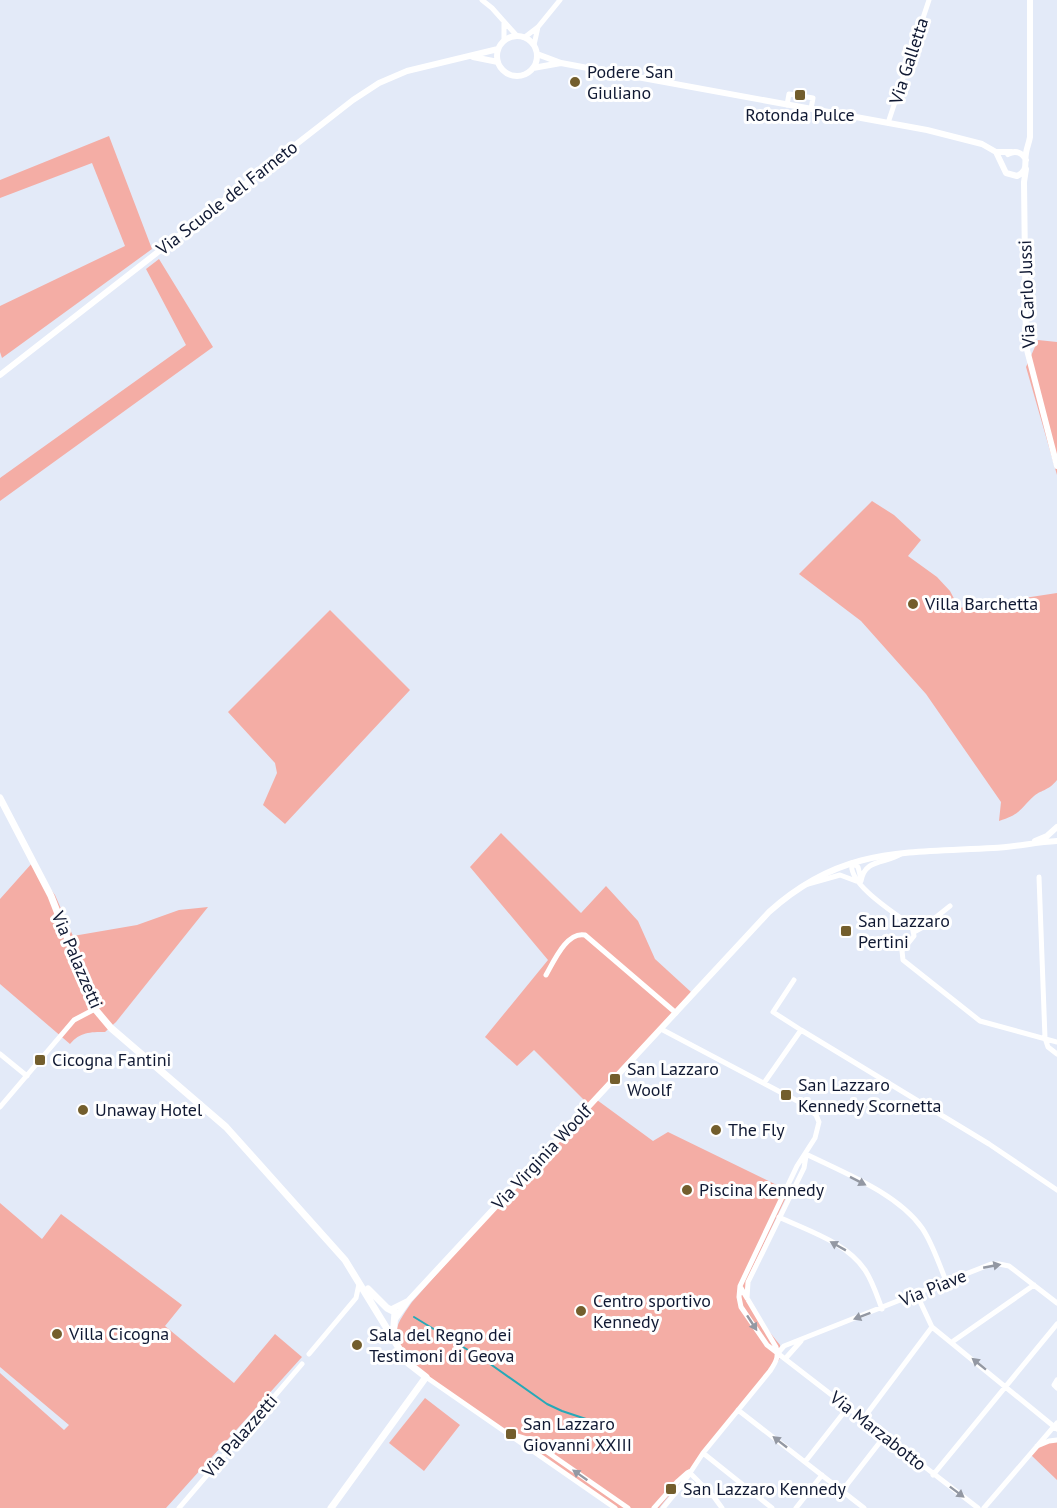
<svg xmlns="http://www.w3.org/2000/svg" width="1057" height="1508" viewBox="0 0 1057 1508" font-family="'PT Sans',sans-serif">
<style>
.green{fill:#f4ada5}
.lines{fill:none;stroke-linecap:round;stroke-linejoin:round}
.stream{stroke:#26a9b8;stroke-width:2}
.minor{stroke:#fff;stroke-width:5}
.tertiary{stroke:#fff;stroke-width:6}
.secondary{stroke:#fff;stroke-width:7}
.oneway{fill:#9398a3}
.poi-dot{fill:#735e2d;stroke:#fff;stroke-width:2}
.labels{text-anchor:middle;stroke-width:6;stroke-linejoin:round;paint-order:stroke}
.street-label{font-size:18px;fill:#101933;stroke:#fff}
.poi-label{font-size:18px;fill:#101933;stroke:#fff;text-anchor:start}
</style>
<rect width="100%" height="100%" fill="#e3eaf8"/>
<path class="green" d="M109,136l43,113 -150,109 -2,-6v-46l125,-60 -33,-83 -92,35v-18z
M159,259l54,88 -213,154v-23l186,-133 -40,-76z
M1038,340l19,2v133l-31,-108z
M872,501l22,14 27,25 -13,16 29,21 13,14 9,17 98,-15v187c-9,11 -14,9 -23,16 -15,14 -13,18 -35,25l2,-19 -75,-108 -65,-73 -62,-47z
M330,610l80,80 -125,134 -22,-19 14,-32 -2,-10 -47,-51z
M501,833l80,80 25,-27 32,35 17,38 36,33 -4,11 -90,97 56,41 15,-9 121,59 -38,80 -6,18 14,30 21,26 1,8 -2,7 -120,148h-41l-211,-145c-12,-35 -17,-29 5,-61l176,-198 -54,-54 -17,16 -32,-29 63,-77 -78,-93z
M33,862l15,24 7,9 18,41 64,-11 42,-15 29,-3 -92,115 -11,10c-15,0 -25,0 -35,12l-70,-60v-85z
M0,1203l42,36 19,-25 121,91 -17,21 69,57 41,-49 27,23 -136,151h-166v-135l64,57 5,-5 -69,-58z
M425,1398l35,27 -36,46 -35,-28z
M1057,1441v39l-26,-25 14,-13z"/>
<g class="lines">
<path class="stream" d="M414,1317l72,44 61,43 15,7 42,14"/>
<path class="minor" d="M482,0l10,8 25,28
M525,37l13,-10 22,-27
M504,40v-17
M534,45l4,-18
M787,105l2,-11 24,4 -2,11
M888,123l41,-123
M852,863c-5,21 44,51 60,63l2,10 -12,15 1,9 77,61 77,21
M852,863l6,4 3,12
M1039,877l6,161 3,9 9,7
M861,881c4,-23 25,-17 40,-27
M808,884l32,-9 16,6
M914,932l11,-6 25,-20
M546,975c8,-14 21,-44 39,-40l91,78
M794,980l-21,32 28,18
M661,1029l142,75 13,11 3,7 -4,16 -18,28 -57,120 -1,11 2,10 26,38 211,163
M0,1054l27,22
M764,1083l37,-53 188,114 68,46
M0,1107l74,-87 21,-11
M806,1154c38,19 91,39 116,74 11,16 17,37 25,55
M779,1217c29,14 67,25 86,53 8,12 12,26 17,39
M917,1295l15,32 125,102
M747,1298l1,-16 56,-114 2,-12
M952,1342l82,-57
M778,1353l6,-7 207,-82h8l10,2 48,37
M309,1354l47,-56 3,-14
M785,1359l16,-18
M426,1377c63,44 126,87 189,131
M1057,1380l-3,5 3,3
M738,1410l126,98
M863,1419l69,-92
M514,1435l16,5 98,68
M1037,1446l12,-5 8,-1
M703,1453l69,55
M805,1462l40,-51
M689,1472l25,25 8,11
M933,1475l124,-151
M842,1491l38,-49
M179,1508l123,-144
M654,1508l24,-27 9,-8
M663,1508l19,-23 21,-32 67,-82c6,-9 9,-14 6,-24l-35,-59
M796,1508l26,-33
M984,1508l73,-85"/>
<path class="tertiary" d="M497 56a20 20 0 1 1 40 0a20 20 0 1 1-40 0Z
M537,54l24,9 16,3 350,64 55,14 14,8h15
M473,57l25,5
M533,68l28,-5
M996,152l10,21 11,3c12,-6 7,-12 9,-23 1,-6 3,-10 4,-16v-137
M1008,154c7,-4 14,-2 18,6
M1026,169l-2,13 2,164 31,120
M0,375l353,-275 26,-17 28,-12 91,-22
M1035,841l12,-5 10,-9
M392,1309l16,-8
M396,1318l12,-17 361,-389c72,-65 134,-59 224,-64 22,-1 43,-6 64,-7"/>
<path class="secondary" d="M0,798l51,98 44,113 16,19 115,99 119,133 63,103 18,14 -95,131
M368,1289l19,19 8,4 -2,26"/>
</g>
<defs><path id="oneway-solid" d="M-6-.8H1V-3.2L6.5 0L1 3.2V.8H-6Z" transform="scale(1.5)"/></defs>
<g class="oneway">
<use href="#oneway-solid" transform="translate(858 1181) rotate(27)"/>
<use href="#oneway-solid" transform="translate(838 1246) rotate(-151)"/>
<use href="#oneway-solid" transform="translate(992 1266) rotate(-11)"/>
<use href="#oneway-solid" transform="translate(862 1316) rotate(159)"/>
<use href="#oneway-solid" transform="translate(752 1323) rotate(57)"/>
<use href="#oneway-solid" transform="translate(979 1364) rotate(-141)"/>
<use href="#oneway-solid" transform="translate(780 1442) rotate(-142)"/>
<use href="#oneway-solid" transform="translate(580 1475) rotate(-145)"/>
<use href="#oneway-solid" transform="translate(957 1492) rotate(37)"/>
</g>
<g class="poi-dot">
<circle cx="575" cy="82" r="6"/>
<rect x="794" y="89" width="12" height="12" rx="3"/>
<circle cx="913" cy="604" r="6"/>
<rect x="840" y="925" width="12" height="12" rx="3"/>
<rect x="34" y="1054" width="12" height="12" rx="3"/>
<rect x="609" y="1073" width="12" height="12" rx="3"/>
<rect x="780" y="1089" width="12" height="12" rx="3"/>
<circle cx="83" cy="1110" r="6"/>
<circle cx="716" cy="1130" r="6"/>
<circle cx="687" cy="1190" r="6"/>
<circle cx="581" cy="1311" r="6"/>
<circle cx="57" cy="1334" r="6"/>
<circle cx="357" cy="1345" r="6"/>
<rect x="505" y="1428" width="12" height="12" rx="3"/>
<rect x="665" y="1483" width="12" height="12" rx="3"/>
</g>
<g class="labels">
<g class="street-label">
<text transform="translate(909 61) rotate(-72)" y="6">Via Galletta</text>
<text transform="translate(227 198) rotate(-38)" y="6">Via Scuole del Farneto</text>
<text transform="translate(1027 294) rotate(-92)" y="6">Via Carlo Jussi</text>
<text transform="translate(77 960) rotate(67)" y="6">Via Palazzetti</text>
<text transform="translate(542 1157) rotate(-47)" y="6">Via Virginia Woolf</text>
<text transform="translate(933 1288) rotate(-22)" y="6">Via Piave</text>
<text transform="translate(878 1431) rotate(38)" y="6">Via Marzabotto</text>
<text transform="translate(240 1436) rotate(-49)" y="6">Via Palazzetti</text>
</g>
<g class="poi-label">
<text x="587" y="78">Podere San<tspan x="587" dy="21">Giuliano</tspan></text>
<text x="800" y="121" text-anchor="middle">Rotonda Pulce</text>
<text x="925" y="610">Villa Barchetta</text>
<text x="858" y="927">San Lazzaro<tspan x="858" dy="21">Pertini</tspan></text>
<text x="52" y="1066">Cicogna Fantini</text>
<text x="627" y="1075">San Lazzaro<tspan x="627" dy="21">Woolf</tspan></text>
<text x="798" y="1091">San Lazzaro<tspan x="798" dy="21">Kennedy Scornetta</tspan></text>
<text x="95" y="1116">Unaway Hotel</text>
<text x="728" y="1136">The Fly</text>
<text x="699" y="1196">Piscina Kennedy</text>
<text x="593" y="1307">Centro sportivo<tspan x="593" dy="21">Kennedy</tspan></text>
<text x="69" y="1340">Villa Cicogna</text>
<text x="369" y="1341">Sala del Regno dei<tspan x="369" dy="21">Testimoni di Geova</tspan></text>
<text x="523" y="1430">San Lazzaro<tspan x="523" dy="21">Giovanni XXIII</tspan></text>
<text x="683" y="1495">San Lazzaro Kennedy</text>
</g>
</g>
</svg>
